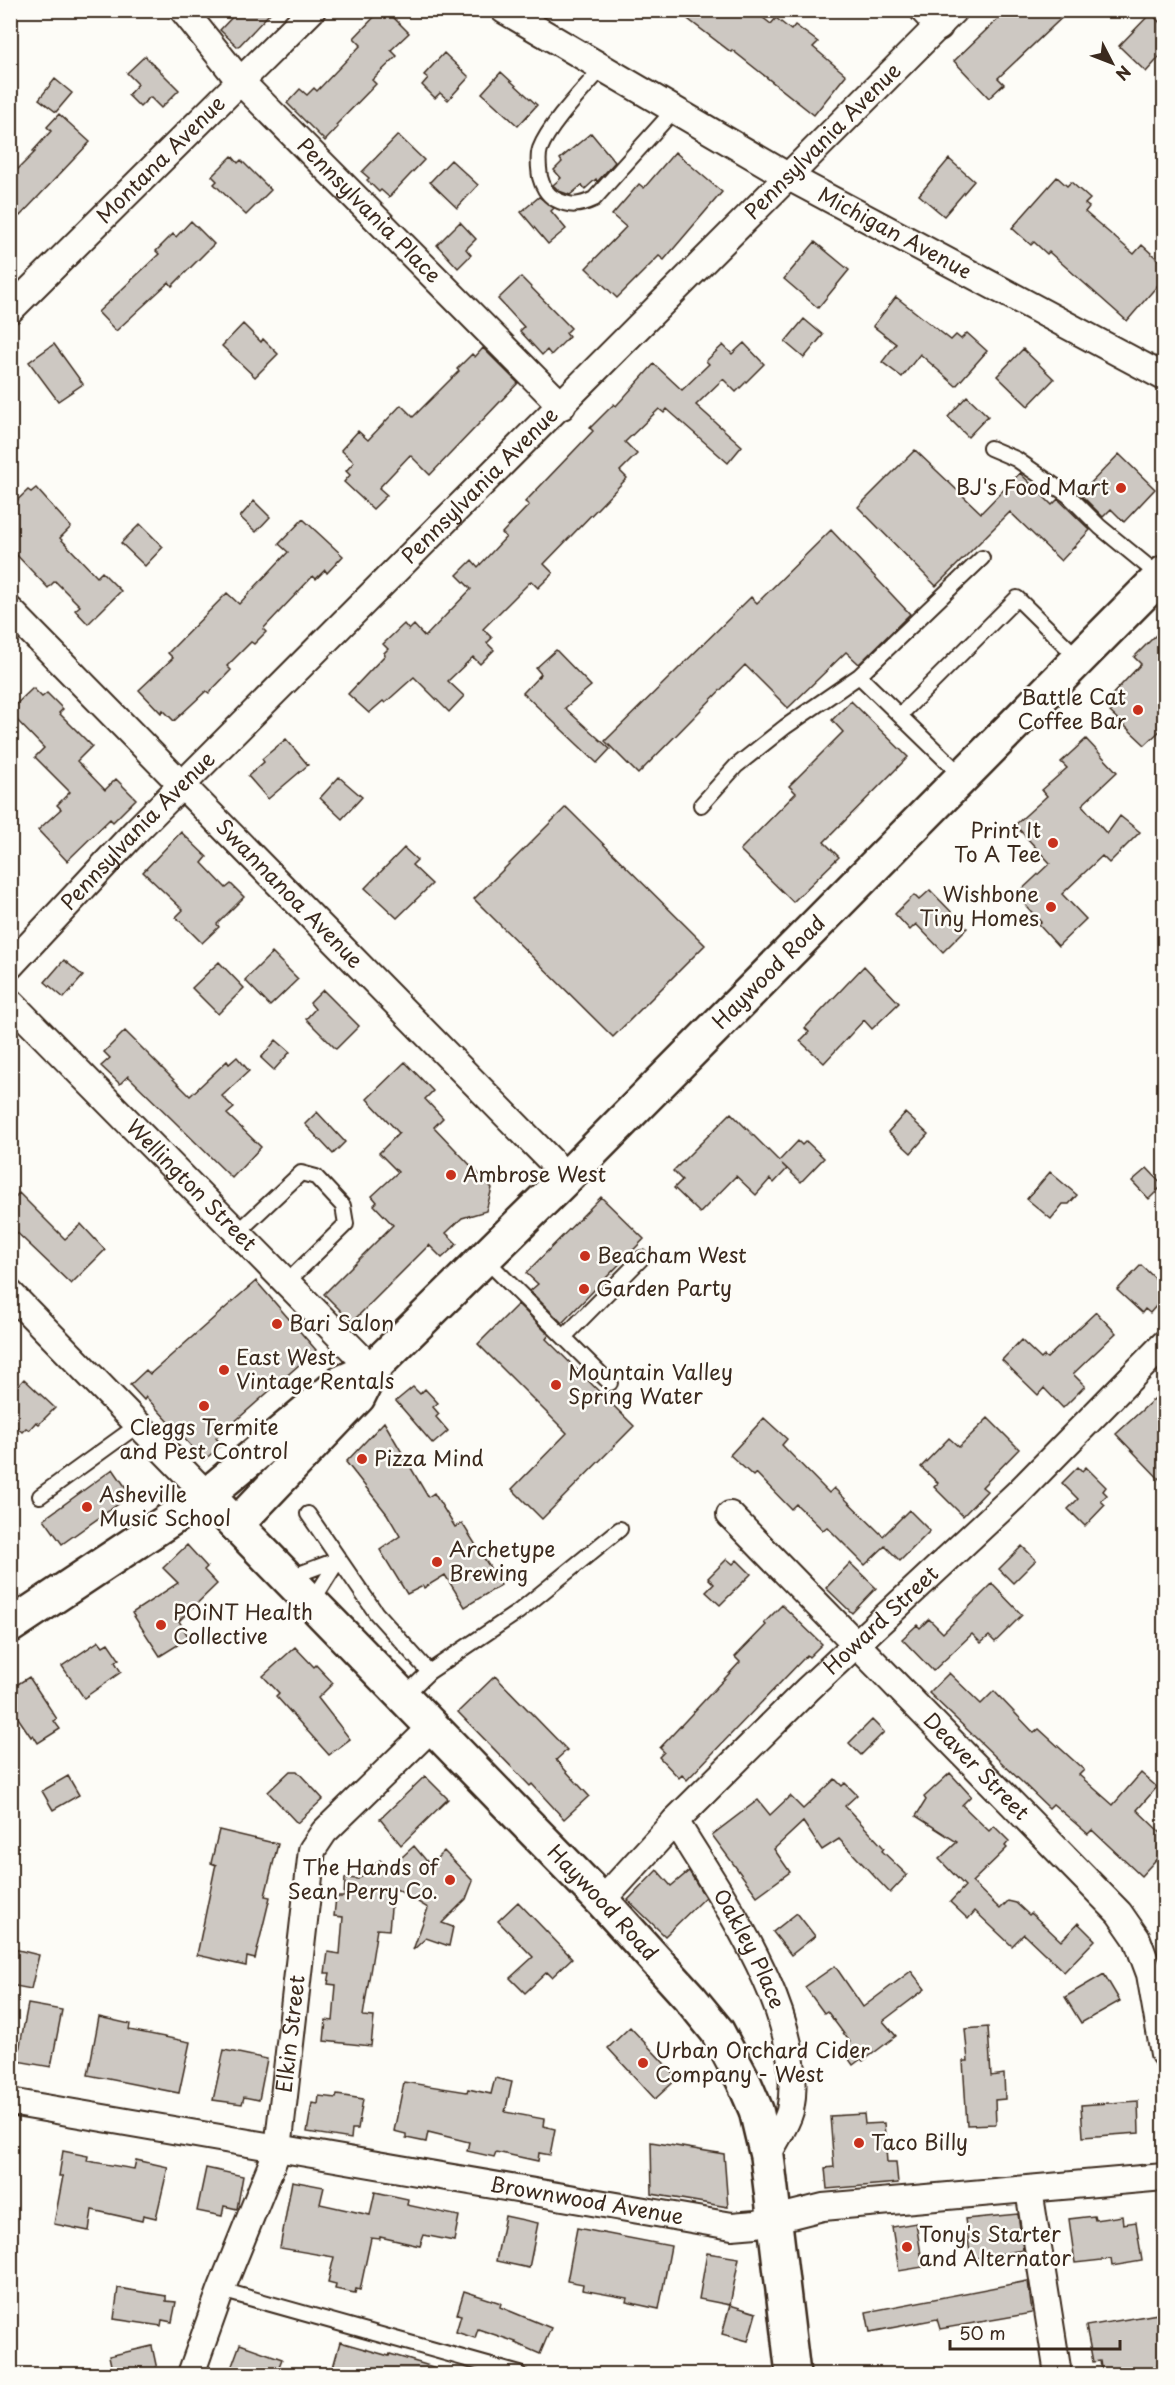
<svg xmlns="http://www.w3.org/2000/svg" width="1175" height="2385" viewBox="0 0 1175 2385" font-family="'Playpen Sans',sans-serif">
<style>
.building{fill:#cdc8c2;stroke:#3b2a1e;stroke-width:1.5}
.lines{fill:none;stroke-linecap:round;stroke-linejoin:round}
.service-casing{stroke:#3b2a1e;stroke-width:18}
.minor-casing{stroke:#3b2a1e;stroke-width:30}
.tertiary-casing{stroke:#3b2a1e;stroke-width:38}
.primary-casing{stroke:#3b2a1e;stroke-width:38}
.service{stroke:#fdfcf7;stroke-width:14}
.minor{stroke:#fdfcf7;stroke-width:26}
.tertiary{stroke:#fdfcf7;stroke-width:33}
.primary{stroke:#fdfcf7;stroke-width:33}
.poi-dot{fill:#c8321e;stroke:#fdfcf7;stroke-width:2}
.labels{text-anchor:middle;stroke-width:5;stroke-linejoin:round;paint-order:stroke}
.street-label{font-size:21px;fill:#3b2a1e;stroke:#fdfcf7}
.poi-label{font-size:21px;fill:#3b2a1e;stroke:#fdfcf7;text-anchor:start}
</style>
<rect width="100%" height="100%" fill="#fdfcf7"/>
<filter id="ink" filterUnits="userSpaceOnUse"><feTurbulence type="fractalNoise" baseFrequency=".0167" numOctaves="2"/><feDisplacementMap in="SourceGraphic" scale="12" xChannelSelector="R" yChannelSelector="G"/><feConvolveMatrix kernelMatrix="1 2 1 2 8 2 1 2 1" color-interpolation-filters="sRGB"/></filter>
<g filter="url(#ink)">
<path class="building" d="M239,10h34l-35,37 -18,-17z
M381,10h5l23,23 -18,17 6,6 -25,24 4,4 -40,41 2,2 -13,14 -38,-38 13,-14 7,6 7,-7 3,3 44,-46 -7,-7z
M676,10h77l18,14 5,-6 15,12 4,-5 23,17 -5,5 33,28 -32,40 -82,-65 -1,2z
M1007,10h63l-72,68 6,6 -15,14 -35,-37z
M1151,13l13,14v25l-18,20 -27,-26z
M444,53l25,24 -21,23 -8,-7 -5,5 -13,-13 6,-7 -4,-3z
M145,56l34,34 -18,18 -11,-11 -10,10 -12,-12 10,-11 -11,-11z
M501,72l36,33 -19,21 -36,-33z
M55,79l17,14 -16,19 -17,-13z
M59,114l31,28 -70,74 -10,-10v-29l25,-25 -2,-1 18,-20 -4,-4z
M591,133l24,29 -18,20 -1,-3 -11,10 -3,-4 -12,10 -11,-4 -6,-6 8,-7 -7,-8 8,-8 -2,-3z
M398,135l26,25 -35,37 -8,-7 -2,2 -12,-12 2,-2 -7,-6z
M675,152l47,40 -58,68 -5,-4 -42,42 -31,-30 40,-41 -14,-12 27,-31 5,4z
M232,156l6,7 3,-3 30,30 -25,25 -32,-31 3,-3 -5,-5z
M949,159l25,22 -30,35 -25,-21z
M451,160l27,25 -21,23 -27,-26z
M1057,177l10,9 4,-4 19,17 -5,5 4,3 -4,5 49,42 8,-9 22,20v13l-37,43 -78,-69 -2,2 -13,-12 -3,3 -19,-17z
M539,197l15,11 -3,3 15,18 -18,15 -27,-32z
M191,221l23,23 -42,42 -3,-4 -53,49 -18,-19 61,-58 -3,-3 17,-17 3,3z
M460,222l16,17 -10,10 5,6 -13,13 -21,-23z
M815,242l34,28 -31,38 -34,-29z
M521,277l50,51 -5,5 3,4 -18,18 -4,-5 -5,5 -22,-24 4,-4 -26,-28z
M896,297l55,43 5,-5 5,4 6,-6 20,18 -31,35 -36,-32 -18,23 -20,-15 14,-18 -23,-18z
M804,319l19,16 -19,23 -19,-16z
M243,324l18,18 2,-3 15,15 -23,23 -33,-31z
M744,343l20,21 -28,28 -13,-13 -27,26 46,41 -14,17 -61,-54 -3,4 -5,-4 -34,33 12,12 -17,17 7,7 -83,86 9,9 -15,15 -7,-7 -48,48 9,9 -5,5 7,7 -14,14 -7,-7 -25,24 16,15 -15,16 -35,-35 -29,26 -2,-2 -14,12 -21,-19 37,-39 -1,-2 4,-4 -5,-5 21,-20 5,6 5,-5 11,12 46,-48 -14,-14 15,-15 6,7 28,-30 -4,-4 27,-28 -4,-3 68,-71 -3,-3 24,-24 2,2 38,-42 28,26 27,-26 -3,-3 17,-16 9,9z
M54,344l29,40 -25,17 -29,-39z
M483,348l35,35 -88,92 -20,-20 -31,33 8,7 -14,14 -29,-27 6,-7 -4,-4 8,-9 -13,-12 17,-19 10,9 33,-35 12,12 46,-46 -2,-2 15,-15 3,3z
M1023,349l31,30 -26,27 -31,-30z
M967,396l21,20 -20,21 -20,-20z
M915,450l66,63 39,-40 32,32 6,-6 32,31 -29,31 -51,-49 -74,74 -78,-79z
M1119,454l36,35 -31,33 -13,-13 -8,8 -23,-23z
M36,488l35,39 -11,11 37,39 5,-5 19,19 -33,33 -13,-14 5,-4 -25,-25 -7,7 -38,-40v-41l18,-17 3,2z
M254,501l16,16 -14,15 -16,-15z
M303,519l40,37 -16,17 -2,-3 -9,9 -3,-3 -50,53 3,3 -12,12 -3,-2 -24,24 4,4 -22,23 -3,-2 -32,30 -11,-11 -2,3 -22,-23 34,-32 -5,-5 59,-60 12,11 49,-52 -9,-8z
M140,524l23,23 -18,19 -24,-23z
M831,530l79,84 -51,50 -13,-12 -58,56 -43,-43 -107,109 -33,-33 146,-144 6,6z
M1164,627v100l-19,18 -35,-33 5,-5 -8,-7 34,-36 -7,-7z
M556,650l35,36 -26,22 45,41 -13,14 -74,-70 18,-19 -5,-6z
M33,688l9,9 5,-4 16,16 -4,4 33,33 -15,15 28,29 11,-11 20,20 -23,23 -3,-3 -43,42 -29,-31 23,-21 -4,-4 13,-13 -35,-35 9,-9 -34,-35v-3z
M851,701l57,56 -84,85 15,15 -46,45 -53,-52 56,-57 -7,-7 54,-54 -11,-12z
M286,739l22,26 -40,34 -20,-23 16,-14 -2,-3z
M1086,739l31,33 -35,33 25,29 13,-18 20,16 -31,31 -7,-7 -40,38 24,25 -28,27 -20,-22 3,-2 -25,-27 34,-32 -35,-38 32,-29 -5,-6 25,-22 -6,-6z
M339,777l23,20 -20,22 -22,-21z
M566,807l139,138 -92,92 -139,-138z
M181,832l26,25 -5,6 24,25 5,-4 13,13 -27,27 2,3 -17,16 -26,-26 7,-7 -40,-38z
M404,848l13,12 -5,5 20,19 -35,34 -32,-30z
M930,890l37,38 -24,24 -27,-28 -6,6 -15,-16 19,-19 5,5z
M272,953l26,26 -28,27 -25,-26z
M64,960l19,16 -19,22 -19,-16z
M219,962l25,26 -26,26 -26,-26z
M864,966l35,37 -27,26 -8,-9 -40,43 -24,-22 9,-9 -4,-4z
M323,990l36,36 -23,23 -30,-30 9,-10 -5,-6z
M125,1031l65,65 37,-35 2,3 8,-7 12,14 -27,25 12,12 -7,6 34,33 -29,31 -104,-102 -8,8 -19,-18 9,-8 -6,-6z
M276,1040l14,12 -16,18 -13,-12z
M405,1062l28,29 -8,8 18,19 -9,9 58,61 -6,23 -24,7 -16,15 11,11 -15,14 -13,-13 -77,77 -28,-28 69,-69 -19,-20 3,-3 -5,-6 26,-24 -19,-19 20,-20 -32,-34z
M317,1112l28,30 -12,12 -28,-30z
M731,1113l48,48 19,-20 4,4 4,-4 18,17 -23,24 -19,-18 5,5 -13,14 -4,-4 -14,16 -20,-19 -36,37 -26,-25 8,-8 -9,-9z
M905,1113l23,21 -17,19 -23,-21z
M1147,1168l16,17 -14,14 -17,-18z
M1050,1172l27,23 -8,9h-6l-12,15 -24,-20z
M19,1193l46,46 16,-15 24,26 -34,34 -61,-58v-24z
M601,1197l43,42 -82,84 -32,-32 8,-7 -12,-11z
M1141,1265l23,22v10l-14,16 -5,-4 -3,4 -25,-23z
M256,1281l60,69 -100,88 6,7 -18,15 -58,-63 -2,3 -14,-15 16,-15 4,4z
M518,1304l31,31 -3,4 88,87 -92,93 -30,-30 55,-56 -89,-89z
M1096,1312l20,21 -43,41 12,12 -22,22 -19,-20 -6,7 -36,-35 19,-20 20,19 3,-3 3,2z
M24,1379l31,29 -16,16 -3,-2 -7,8 -3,-2 -4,4 -12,-11v-27z
M413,1387l7,7 5,-5 13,14 -5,4 6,7 -3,3 12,14 -15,13 -37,-43z
M1164,1390v94l-48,-50z
M764,1418l23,21 -5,6 47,48 5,-5 49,48 26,-26 21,21 -30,30 -15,-15 -20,19 -38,-38 -4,3 -27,-26 -5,5 -35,-36 -3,3 -23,-21z
M988,1418l31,31 -37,38 5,4 -24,25 -29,-29 4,-4 -17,-16 28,-29 10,9z
M384,1422l44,75 6,-4 21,34 7,-4 39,62 -36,22 -20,-32 -21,13 -1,-2 -16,8 -27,-44 20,-14 -13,-22 -41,-52z
M1078,1467l4,4 4,-4 20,20 -3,4 4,4 -6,6 4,4 -20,21 -17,-17 10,-10 -16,-16z
M113,1469l18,26 -69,49 -18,-25z
M187,1545l20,22 -3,3 13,14 -38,37 10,17 -29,18 -28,-43 46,-30 -15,-15z
M1022,1546l14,14 -23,23 -14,-14z
M727,1559l6,5 4,-4 14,14 -31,31 -14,-13 8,-8 -6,-6z
M850,1563l26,25 -24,25 -26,-25z
M992,1584l30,31 -27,27 -6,-6 -8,7 -9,-9 -39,37 -31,-32 15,-14 3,3 9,-9 14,14z
M782,1605l40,39 -13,13 -2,-2 -120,125 -5,-5 -3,3 -20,-21 5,-5 -4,-4 80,-86 -5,-5 31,-32 -2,-2z
M99,1641l4,5 5,-3 11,16 -4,3 6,10 -37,26 -22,-32z
M295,1647l19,20 2,-2 17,18 -15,15 32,41 -21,16 -53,-59 3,-3 -16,-17z
M949,1673l32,31 13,-13 40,42 5,-4 45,41 -5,5 34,30 28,-32 16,14 -20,23 27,26v15l-23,25 -49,-46 -4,4 -35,-30 -4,4 -120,-115z
M495,1676l72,74 -11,10 33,36 -25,23 -32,-35 -2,2 -72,-74z
M29,1677l28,42 -3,2 6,8 -22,14 -5,-8 -2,2 -21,-31v-17z
M872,1720l12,12 -23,23 -12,-12z
M290,1771h7l26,28 -26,24 -29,-31z
M950,1773l21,23 -9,9 27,26 5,-5 15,15 -4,5 2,2 -35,34 28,27 8,-8 8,2 13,12 2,-2 30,28 17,-18 17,17 -31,32 -40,-38 -12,12 -37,-35 -7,8 -18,-17 15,-16 -26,-27 18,-17 -41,-26 10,-16 -2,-3z
M68,1776l11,19 -26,15 -11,-19z
M425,1776l23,23 -47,46 -21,-26z
M835,1779l7,7 3,-3 12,12 -12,11 39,42 -2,3 25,24 -17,18 -51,-54 -17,11 -19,-28 -29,27 16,23 -33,24 -45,-61 46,-35 12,15 20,-19 13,13z
M219,1830l59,14 -13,52 5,1 -15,62 -8,-2 -1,9 -49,-11 18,-87 1,-3 -5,-2z
M414,1846l16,19 14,-14 29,30 -7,18 -24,24 11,4 -4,19 -23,-8 -13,12 15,-42 -35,-21 -4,43 -12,-1 -14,87 11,1 -3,29 -47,-5 2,-21 7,1 3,-36 -8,-1 2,-11h-5l3,-21 12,2 3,-37 -9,-1 2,-19h8l1,-19 13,1 22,-19 9,9z
M657,1870l14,16 18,-15 16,26 -40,39 -37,-36z
M518,1902l54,56 -20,19 -5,-5 -22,21 -15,-15 23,-21 -35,-36z
M797,1913l18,23 -24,19 -18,-23z
M10,1948l29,7 -8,34 -21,-4z
M835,1966l28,41 48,-36 14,18 -42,32 13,15 -33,25 -2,-2 -8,6 -12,-17 9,-6 -23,-31 -3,2 -19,-26z
M1104,1974l16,27 -39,22 -16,-26z
M28,2004l34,6 -11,57 -34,-6z
M99,2017l31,7 -1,6 61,12 -11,51 -91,-18z
M630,2027l48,51 -23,21 -47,-51z
M988,2027l3,49 13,-2 1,25 -10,1 1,24 -29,1 -4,-64h5l-3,-32z
M224,2050l43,9 -8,41 -15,-3 -2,7 -29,-4z
M495,2078l17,4 -7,30 39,7 -1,7 12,3 -5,26 -11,-2 -1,8 -42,-9 -2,5 -27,-6 2,-9 -41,-10 -2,10 -20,-4v-4l-12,-3 10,-49 63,10 1,-3 23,5z
M337,2095l26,4 -5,30h-6l-1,10 -44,-7 5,-29 6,1 1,-8 17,2z
M1138,2101l1,32 -56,4 -2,-32z
M864,2114l1,10 19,-1 3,39h9l2,21 -71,6 -2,-21 9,-1 -4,-51z
M651,2142l73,12 4,53 -76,-13z
M63,2151l25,5 -1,5 47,8 2,-9 32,7 -12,51 -13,-3 -1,6 -50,-11 -3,21 -35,-7 9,-48h-4z
M206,2168l37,8 -6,33 -13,-3 -2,10 -25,-5z
M292,2181l32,6 -4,17 50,11 5,-23 33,7 -1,6 52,11 -5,25 -30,-6 -4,11 -40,-9v2l-9,-1 -11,52 -4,-1 -1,4 -20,-4 1,-5 -8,-2 6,-25 -54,-9z
M1018,2214l5,36 -52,9 -6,-40z
M505,2216l33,7 -9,45 -33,-7z
M1094,2216l1,4 27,-4 1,8 13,-2 6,39 -30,5 -1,-7 -36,4 -6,-44z
M916,2223l7,44 -24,4 -7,-44z
M577,2228l94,18 -12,63 -33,-7 1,-4 -45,-8 1,-6 -16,-3z
M707,2253l32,5 -9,47 -31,-6z
M1028,2281l4,32 -92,16 -3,-10 -67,13 -4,-20z
M118,2288l48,8v5l10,1 -4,20 -10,-2 -1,6 -47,-7z
M464,2291l37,12 -1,4 51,21 -11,26 -25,-11 1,-1 -38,-13 -3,9 -19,-6 5,-17 -4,-1z
M730,2305l26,8 -8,28 -26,-7z
M1164,2313v60l-62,1 -2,-13 -7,1 -7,-36z
M340,2342l49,14 1,-2 53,16 -1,4h-98l-12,-3z
M240,2344l42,15 -6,15h-47z
M152,2346l6,28h-45l-4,-18z"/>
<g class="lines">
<g class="service-casing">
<path id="service" d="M602,68c-17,20 -53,57 -62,81 -3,9 -1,19 0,28 2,8 7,18 15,22 15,8 24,7 39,0l80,-89
M990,448l26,11 52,36 32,32 62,51
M859,676l123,-118
M900,715l117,-117 62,61
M701,805l35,-39 49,-39 74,-51 104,101
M238,1232l63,-59 15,4 27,29 3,18 -59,58
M484,1258l126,125
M564,1337l78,-79
M40,1496l98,-71
M308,1514l68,99 53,59
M288,1578l51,-19 -27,43
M403,1697l26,-25 89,-60 102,-83
M221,2290l299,84"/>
</g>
<g class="minor-casing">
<g id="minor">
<path id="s1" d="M183,10l57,71 322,325"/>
<path id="s2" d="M504,10l285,167 375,200"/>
<path d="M923,10l16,17"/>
<path id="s3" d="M10,310l302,-300"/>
<path id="s4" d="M10,610l557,567"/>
<path id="s5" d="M10,966l126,-135 818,-821"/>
<path id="s6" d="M10,1002l362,367"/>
<path d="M10,1293l197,202"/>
<path id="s7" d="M730,1515l389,398 18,26 13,35 14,80"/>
<path id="s8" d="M675,1821c46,76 134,197 115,290 -4,15 -16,31 -23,45"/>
<path id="s9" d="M602,1901l73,-80 133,-132 211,-197 145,-148"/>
<path id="s10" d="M10,2102l722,124 24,-2 67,-17 341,-30"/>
<path d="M1029,2190l29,184"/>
<path id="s11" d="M191,2374l30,-84 57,-141 34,-299 12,-18 108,-105"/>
</g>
</g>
<g class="tertiary-casing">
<path id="tertiary" d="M10,1626l197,-131"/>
</g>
<g class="primary-casing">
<g id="primary">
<path id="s12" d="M372,1369l-32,14 -133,112 395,406 88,97 27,33 26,49 13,30 11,46 26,218"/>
<path id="s13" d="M237,1524l121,-127 14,-28 195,-192 597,-604"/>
</g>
</g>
<use href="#service" class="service"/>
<use href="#minor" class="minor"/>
<use href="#tertiary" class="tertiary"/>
<use href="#primary" class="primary"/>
</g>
</g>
<g class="poi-dot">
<circle cx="1121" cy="488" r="6"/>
<circle cx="1138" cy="710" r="6"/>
<circle cx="1053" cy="843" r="6"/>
<circle cx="1051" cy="907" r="6"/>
<circle cx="451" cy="1175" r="6"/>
<circle cx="585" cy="1256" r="6"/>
<circle cx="584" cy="1289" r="6"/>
<circle cx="277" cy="1324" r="6"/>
<circle cx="224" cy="1370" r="6"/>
<circle cx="556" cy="1385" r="6"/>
<circle cx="204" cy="1406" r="6"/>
<circle cx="362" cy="1459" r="6"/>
<circle cx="87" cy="1507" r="6"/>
<circle cx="437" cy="1562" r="6"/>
<circle cx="161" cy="1625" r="6"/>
<circle cx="450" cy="1880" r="6"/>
<circle cx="643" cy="2063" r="6"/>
<circle cx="859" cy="2143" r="6"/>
<circle cx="907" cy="2247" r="6"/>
</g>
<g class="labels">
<g class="street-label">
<text dy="7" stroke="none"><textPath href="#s5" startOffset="1158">Pennsylvania Avenue</textPath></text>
<text dy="7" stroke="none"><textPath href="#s3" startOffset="213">Montana Avenue</textPath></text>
<text dy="7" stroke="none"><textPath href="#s1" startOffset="274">Pennsylvania Place</textPath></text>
<text dy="7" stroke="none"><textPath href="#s2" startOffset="450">Michigan Avenue</textPath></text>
<text dy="7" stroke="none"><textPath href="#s5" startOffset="672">Pennsylvania Avenue</textPath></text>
<text dy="7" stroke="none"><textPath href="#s5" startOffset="186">Pennsylvania Avenue</textPath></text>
<text dy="7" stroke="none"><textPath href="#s4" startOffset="398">Swannanoa Avenue</textPath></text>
<text dy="7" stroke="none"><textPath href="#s13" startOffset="768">Haywood Road</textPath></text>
<text dy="7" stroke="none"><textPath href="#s6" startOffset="258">Wellington Street</textPath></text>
<text dy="7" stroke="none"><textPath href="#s9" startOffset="396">Howard Street</textPath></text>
<text dy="7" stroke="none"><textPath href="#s7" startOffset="352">Deaver Street</textPath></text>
<text dy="7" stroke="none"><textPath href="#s12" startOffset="777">Haywood Road</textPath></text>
<text dy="7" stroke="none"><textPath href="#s8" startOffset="148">Oakley Place</textPath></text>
<text dy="7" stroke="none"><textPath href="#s11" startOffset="357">Elkin Street</textPath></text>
<text dy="7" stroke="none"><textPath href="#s10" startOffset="585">Brownwood Avenue</textPath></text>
</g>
<g class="poi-label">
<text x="1109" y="495" text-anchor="end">BJ's Food Mart</text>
<text x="1126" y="705" text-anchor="end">Battle Cat<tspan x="1126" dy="24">Coffee Bar</tspan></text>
<text x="1041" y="838" text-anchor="end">Print It<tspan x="1041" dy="24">To A Tee</tspan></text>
<text x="1039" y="902" text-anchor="end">Wishbone<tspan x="1039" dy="24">Tiny Homes</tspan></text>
<text x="463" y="1182">Ambrose West</text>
<text x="597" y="1263">Beacham West</text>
<text x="596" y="1296">Garden Party</text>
<text x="289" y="1331">Bari Salon</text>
<text x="236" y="1365">East West<tspan x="236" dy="24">Vintage Rentals</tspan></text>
<text x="568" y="1380">Mountain Valley<tspan x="568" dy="24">Spring Water</tspan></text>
<text x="204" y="1435" text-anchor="middle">Cleggs Termite<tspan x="204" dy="24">and Pest Control</tspan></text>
<text x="374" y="1466">Pizza Mind</text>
<text x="99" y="1502">Asheville<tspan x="99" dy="24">Music School</tspan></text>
<text x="449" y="1557">Archetype<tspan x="449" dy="24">Brewing</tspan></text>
<text x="173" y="1620">POiNT Health<tspan x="173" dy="24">Collective</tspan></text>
<text x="438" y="1875" text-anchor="end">The Hands of<tspan x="438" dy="24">Sean Perry Co.</tspan></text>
<text x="655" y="2058">Urban Orchard Cider<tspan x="655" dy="24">Company - West</tspan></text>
<text x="871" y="2150">Taco Billy</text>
<text x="919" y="2242">Tony's Starter<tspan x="919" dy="24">and Alternator</tspan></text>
</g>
</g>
<rect width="1175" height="2385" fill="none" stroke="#fdfcf7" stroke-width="36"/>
<rect x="18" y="18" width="1139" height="2349" fill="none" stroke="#3b2a1e" stroke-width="2" filter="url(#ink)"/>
<g transform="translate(1112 63) rotate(132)" stroke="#fdfcf7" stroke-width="4.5" paint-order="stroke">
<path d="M0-4.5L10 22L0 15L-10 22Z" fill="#3b2a1e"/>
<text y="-9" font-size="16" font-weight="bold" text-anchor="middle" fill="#3b2a1e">N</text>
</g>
<path d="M950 2340v9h170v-9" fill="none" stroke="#3b2a1e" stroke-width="3"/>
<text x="959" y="2340" font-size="18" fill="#3b2a1e" stroke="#fdfcf7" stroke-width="4.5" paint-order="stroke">50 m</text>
</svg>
